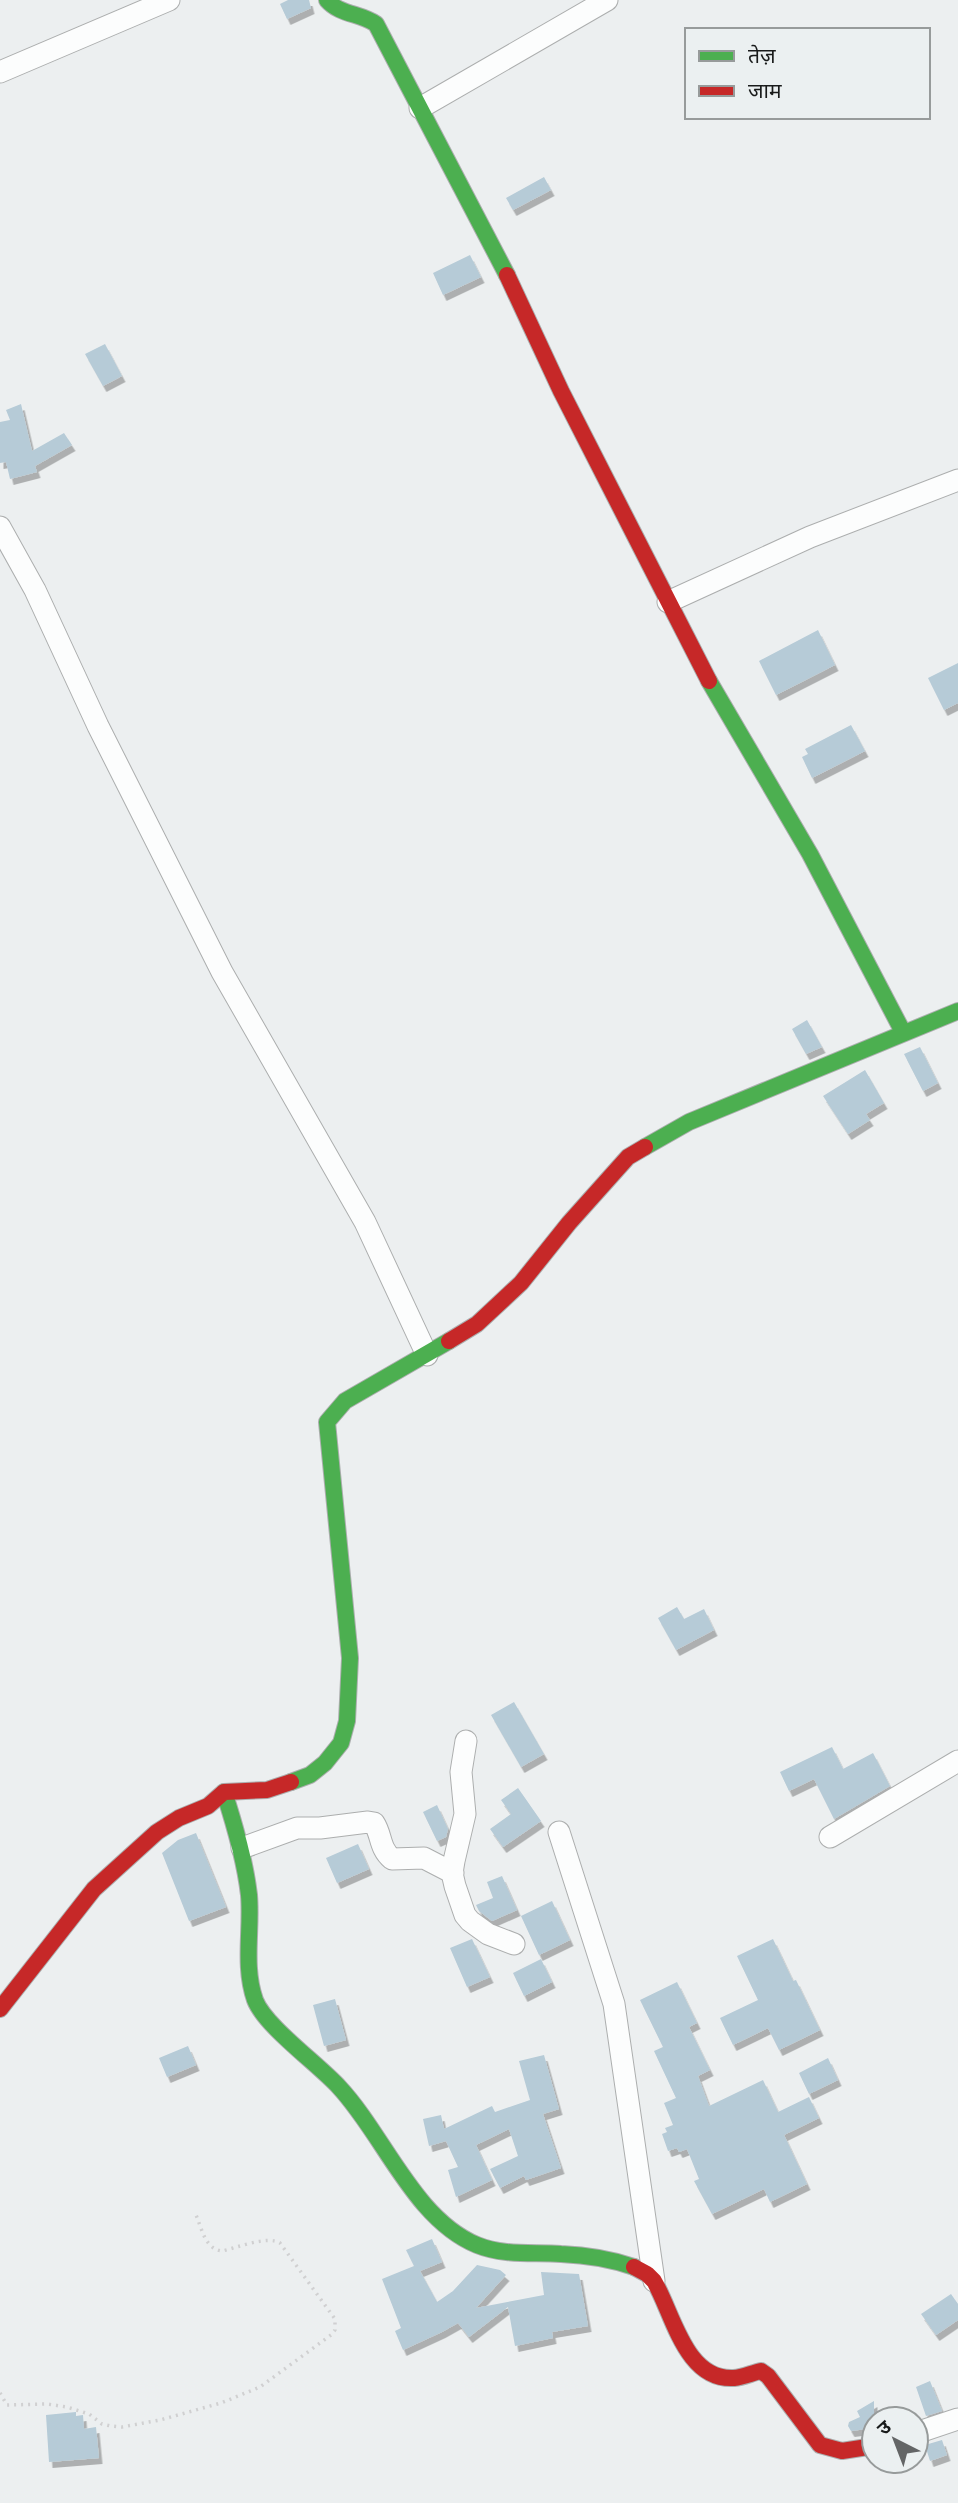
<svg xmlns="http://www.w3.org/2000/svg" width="958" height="2503" viewBox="0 0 958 2503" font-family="Jost,'Noto Sans Devanagari',sans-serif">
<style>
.building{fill:#b6cbd7;filter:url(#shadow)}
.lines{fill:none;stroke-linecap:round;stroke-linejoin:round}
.street-casing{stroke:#acaeae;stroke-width:23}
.fast-casing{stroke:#acaeae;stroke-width:18}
.jam-casing{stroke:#acaeae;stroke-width:18}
.path{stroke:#d0d0d1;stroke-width:3.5;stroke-dasharray:2 5;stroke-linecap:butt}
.street{stroke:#fcfdfd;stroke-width:21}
.fast{stroke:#4caf50;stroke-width:16}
.jam{stroke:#c62828;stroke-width:16}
</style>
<defs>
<filter id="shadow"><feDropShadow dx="3.5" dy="6" stdDeviation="0" flood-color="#0004"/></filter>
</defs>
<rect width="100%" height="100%" fill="#eceff0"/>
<path class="building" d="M288,0h21l2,8 -24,11 -7,-15z
M544,177l7,13 -38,20 -7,-12z
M470,255l11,22 -38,18 -10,-22z
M105,344l17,32 -19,10 -18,-32z
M21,404l11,47 32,-18 8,12 -37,21 2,6 -27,7 -4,-17 -6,1v-41l10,-2 -4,-10z
M818,630l17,35 -59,30 -17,-34z
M958,663v40l-14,7 -16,-32z
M851,725l14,26 -53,27 -10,-21 6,-3 -3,-5z
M807,1020l15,27 -16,7 -14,-25z
M920,1047l18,36 -15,8 -19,-37z
M865,1070l19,33 -18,11 4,6 -22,14 -25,-38z
M677,1607l7,12 20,-10 10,21 -38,20 -18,-32z
M514,1702l30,52 -23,13 -30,-52z
M832,1747l11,22 30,-16 17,33 -56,33 -20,-40 -25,12 -9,-19z
M518,1788l23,33 -38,26 -13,-18 21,-15 -10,-14z
M437,1805l11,24 -2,8 -9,4 -14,-29z
M196,1833l30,74 -37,14 -27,-68 16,-13z
M358,1844l11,25 -32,14 -11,-25z
M502,1876l15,34 -25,11 -13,-10 -3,-6 17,-7 -6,-16z
M552,1901l18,39 -31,15 -18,-39z
M472,1939l18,38 -23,10 -17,-39z
M773,1939l20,42 3,-1 24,50 -41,20 -11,-22 -35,17 -13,-27 38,-18 -21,-44z
M541,1959l11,23 -28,14 -11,-23z
M677,1982l20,41 -8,4 21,43 -12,6 11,30 54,-26 15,32 31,-15 10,21 -35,17 23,49 -37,18 -6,-13 -52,25 -18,-33 5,-2 -12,-30 -8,3 -2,-4 -9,3 -6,-17 5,-2 -2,-4 8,-3 -9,-22 12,-5 -22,-47 9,-4 -23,-47z
M335,1999l11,41 -22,6 -11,-41z
M188,2046l8,19 -29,12 -8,-19z
M544,2055l15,54 -16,5 18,54 -35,12 -2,-4 -24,12 -10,-19 28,-13 -9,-27 -33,16 16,35 -36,17 -8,-27 10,-3 -12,-26 -17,5 -6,-27 18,-4 3,14 48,-23 3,6 35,-12 -11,-39z
M828,2058l10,22 -29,14 -10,-21z
M432,2239l10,23 -22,9 17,31 16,-11 24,-26 23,5 6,5 -30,33 68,-13 -3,-23 38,2 9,52 -36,6 1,6 -38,8 -7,-39 -39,30 -11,-14 -16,9 -39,18 -8,-19 6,-3 -19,-49 32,-13 -8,-16z
M951,2294l7,10v16l-22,15 -15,-21z
M930,2381l12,30 -16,5 -10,-29z
M874,2401v27l-23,3 -3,-5 1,-4 11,-5 -3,-6z
M76,2412v4l7,-1 1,14 12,-2 3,31 -50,4 -3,-47z
M942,2440l5,15 -17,6 -5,-16z"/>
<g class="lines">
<g class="street-casing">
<path id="street" d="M0,72l169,-72
M420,108l187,-108
M0,527l35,63 63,136 124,246 143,250 62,133
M668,602l142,-65 148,-57
M466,1741l-5,31 4,42 -11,47 -2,12 3,13 10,29 5,6 18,13 26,10
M559,1832l55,172 40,277
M830,1837l128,-76
M242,1848l55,-20h23l48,-6 6,1c8,12 5,25 18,36l32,-1 29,15
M916,2433l42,-14"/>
</g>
<g class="fast-casing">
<path id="fast" d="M327,0c13,15 33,13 49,24l131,251
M709,681l101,173 93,178
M645,1147l44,-25 269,-111
M291,1782l19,-7 15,-12 16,-20 6,-22 3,-63 -23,-236 18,-21 104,-60
M224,1792c11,34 21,68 25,103 3,35 -6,71 6,105 10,26 63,64 84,87 45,48 75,132 138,158 27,11 56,7 84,9 24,1 50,5 73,13"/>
</g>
<g class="jam-casing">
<path id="jam" d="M507,275l54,116 148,290
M449,1341l28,-17 44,-41 48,-60 59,-66 17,-10
M0,2009l94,-120 63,-57 22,-14 29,-12 16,-14 43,-2 24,-8
M634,2267l13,7 7,7c19,32 31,100 80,97 9,-1 18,-5 27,-7l7,5 52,69 22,6 32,-5"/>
</g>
<path class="path" d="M0,2393l7,12 40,-1 20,3 22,7 13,10 9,2 11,1 38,-7 61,-17 39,-16 71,-52 4,-5v-11l-55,-76c-12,-8 -44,5 -58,8 -17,-2 -20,-22 -26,-36"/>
<use href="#street" class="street"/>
<use href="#fast" class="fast"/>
<use href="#jam" class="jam"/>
</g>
<rect x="685" y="28" width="245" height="91" fill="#ebf0f1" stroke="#979b9b" stroke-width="2"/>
<rect x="699" y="51" width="35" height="10" fill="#4caf50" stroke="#979b9b" stroke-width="2"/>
<text x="748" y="63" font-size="21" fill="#191b1b">तेज़</text>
<rect x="699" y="86" width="35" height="10" fill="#c62828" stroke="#979b9b" stroke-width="2"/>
<text x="748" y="98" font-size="21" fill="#191b1b">जाम</text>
<g transform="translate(895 2440) rotate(318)"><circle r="33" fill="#ebf0f1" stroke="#979b9b" stroke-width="2"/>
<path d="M0-5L12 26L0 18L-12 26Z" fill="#636566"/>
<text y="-10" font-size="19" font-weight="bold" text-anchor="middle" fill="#191b1b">उ</text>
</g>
</svg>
